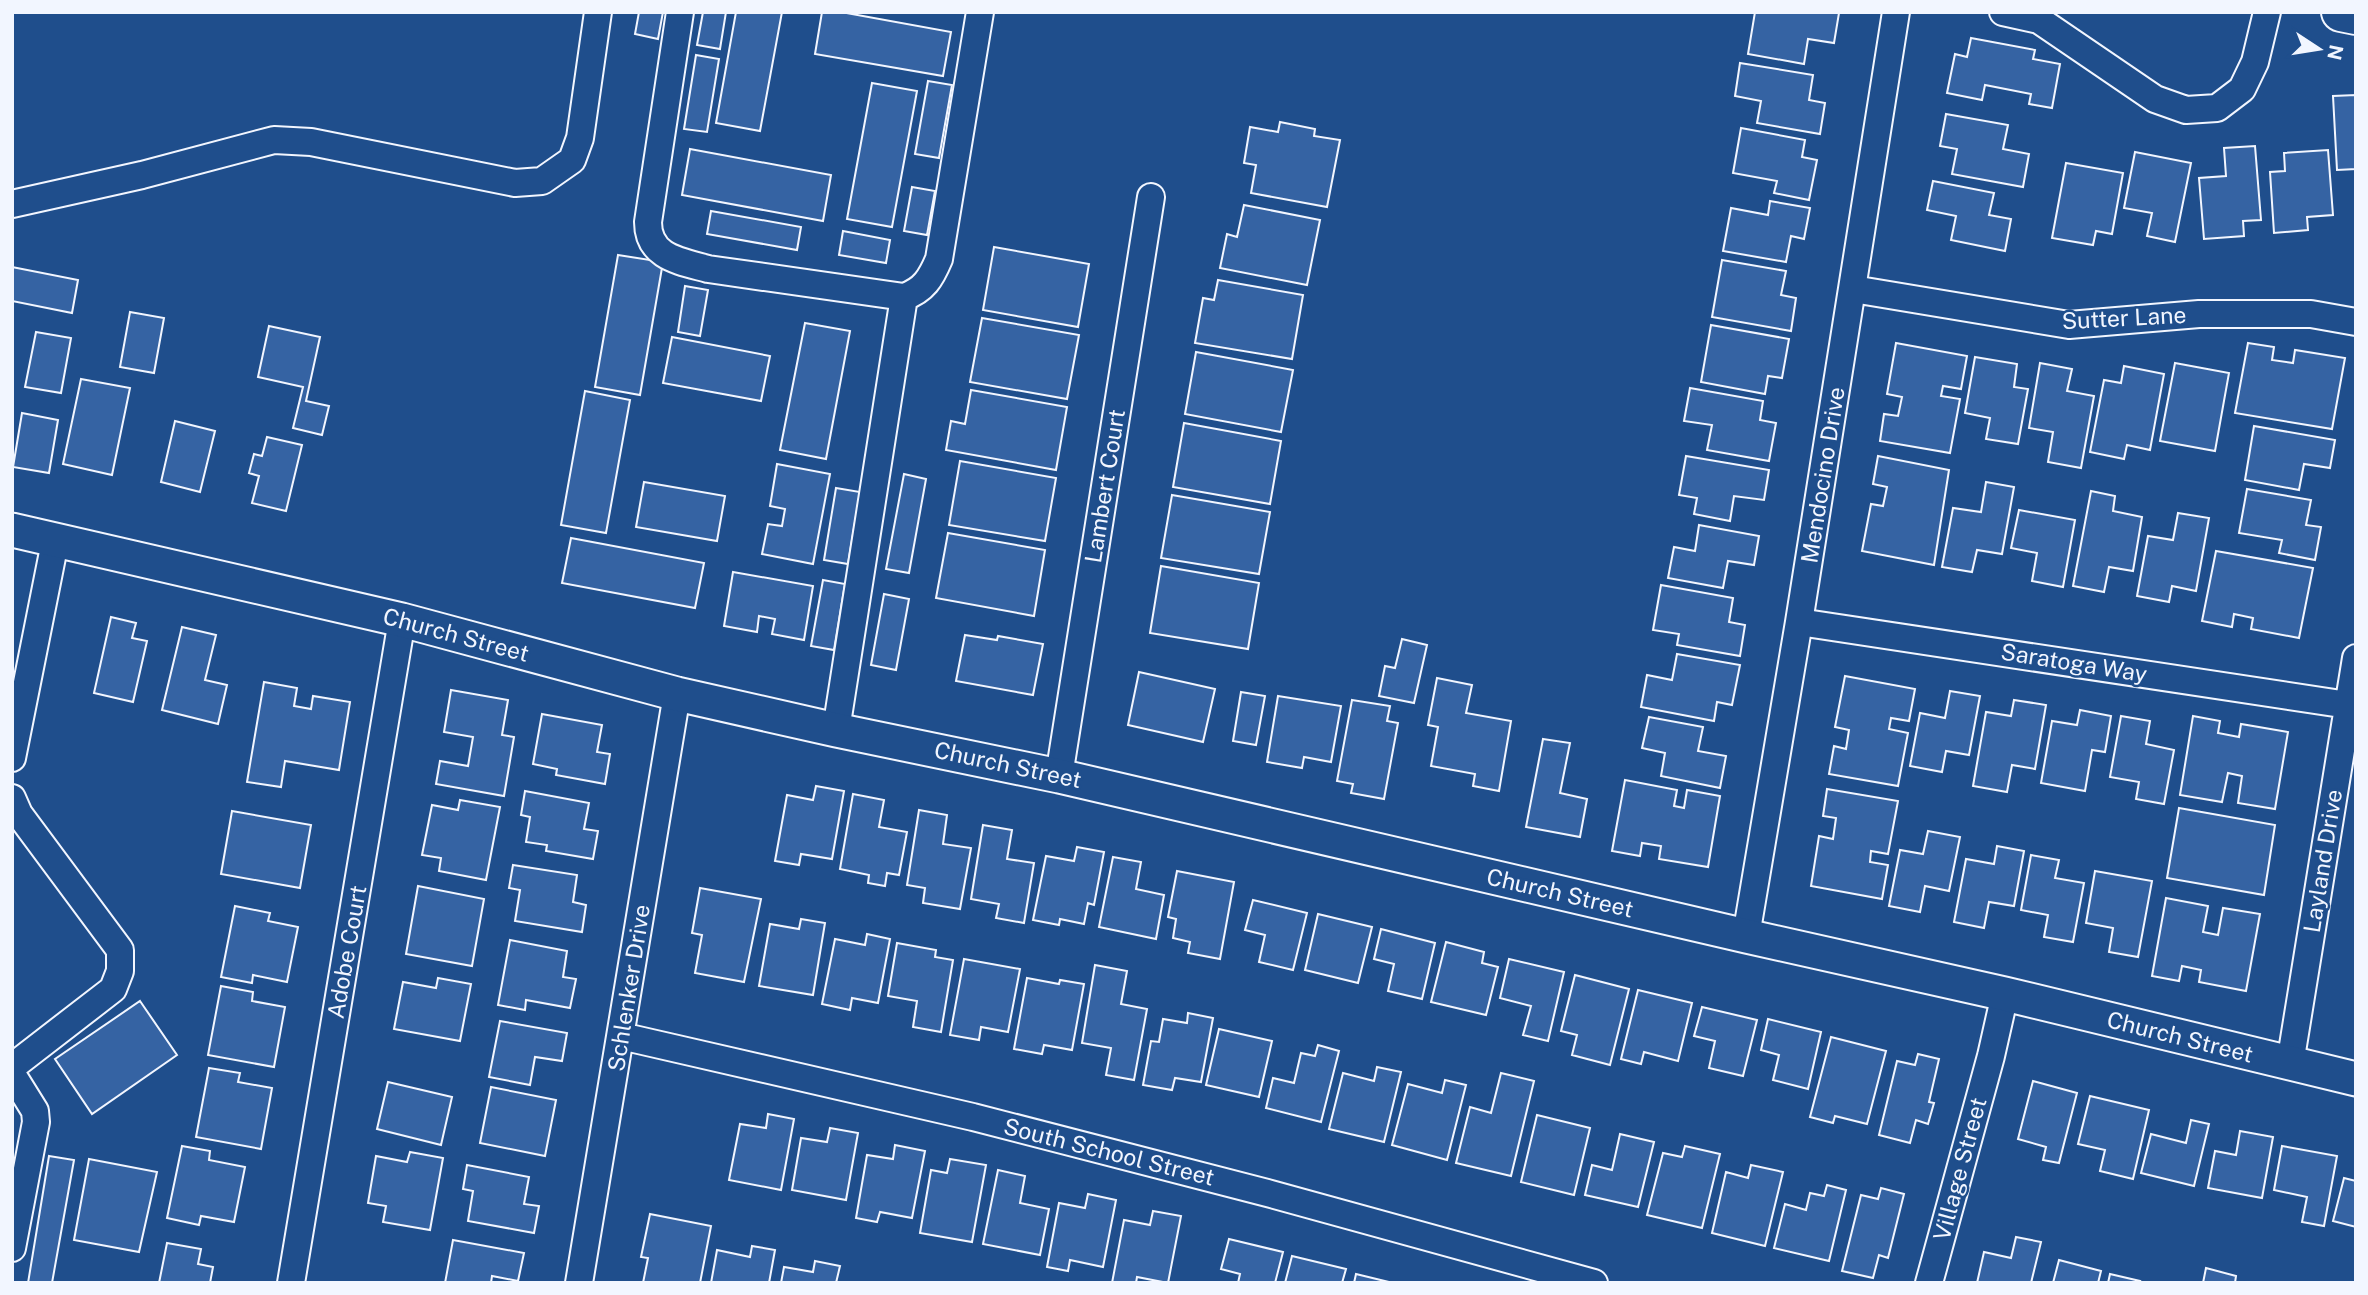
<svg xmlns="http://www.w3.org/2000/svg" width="2368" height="1295" viewBox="0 0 2368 1295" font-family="'Public Sans',sans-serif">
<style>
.building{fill:#3563a3;stroke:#f2f6ff;stroke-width:2}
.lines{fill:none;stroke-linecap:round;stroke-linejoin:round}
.minor-casing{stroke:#f2f6ff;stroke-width:30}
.tertiary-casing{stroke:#f2f6ff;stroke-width:37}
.primary-casing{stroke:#f2f6ff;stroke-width:42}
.minor{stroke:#1f4e8c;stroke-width:26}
.tertiary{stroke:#1f4e8c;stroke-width:33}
.primary{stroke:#1f4e8c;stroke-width:38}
.labels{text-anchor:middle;stroke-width:5;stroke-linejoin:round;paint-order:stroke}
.street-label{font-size:23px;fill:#f2f6ff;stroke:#1f4e8c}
</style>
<rect width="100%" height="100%" fill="#1f4e8c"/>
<path class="building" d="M639,12h24l-5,27 -23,-5z
M703,12h23l-6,37 -23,-4z
M736,12h46l-22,119 -44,-8z
M822,12h19l110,20 -8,44 -128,-22z
M1755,12l84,1 -5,30 -26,-4 -4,25 -56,-10z
M1971,38l64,12 -2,9 27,5 -8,44 -23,-4 2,-10 -46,-9 -3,15 -35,-7 8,-39 12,3z
M696,55l23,4 -12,73 -23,-3z
M1740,63l73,12 -4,25 16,3 -5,31 -63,-11 4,-22 -26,-5z
M928,81l24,4 -13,73 -24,-4z
M872,83l45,8 -25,136 -45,-8z
M2356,95v74l-19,1 -4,-74z
M1946,114l62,11 -5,24 26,5 -6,33 -71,-13 5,-25 -17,-3z
M1280,122l35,7 -1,7 26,4 -13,67 -76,-14 5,-28 -12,-2 6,-36 28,5z
M1741,128l64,12 -3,17 15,3 -8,40 -35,-7 3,-12 -44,-8z
M2255,146l6,74 -18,1 1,15 -40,3 -5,-61 27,-2 -2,-28z
M690,149l141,26 -8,46 -141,-26z
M2328,150l5,65 -26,2 1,13 -34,3 -4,-61 15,-1 -1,-18z
M2135,152l56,11 -16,79 -28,-6 5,-23 -28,-5z
M2066,163l57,10 -11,61 -16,-3 -3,14 -41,-7z
M1933,181l61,12 -5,22 22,4 -6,32 -54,-11 5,-24 -29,-6z
M912,187l23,4 -8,44 -23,-4z
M1770,201l40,7 -6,31 -13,-3 -5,26 -63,-11 8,-43 37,7z
M1244,205l76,15 -13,65 -87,-17 7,-34 10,3z
M711,211l90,16 -4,23 -90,-16z
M843,231l47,9 -4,23 -47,-8z
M994,247l95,17 -11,63 -95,-17z
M618,255l45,7 -23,133 -45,-8z
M1722,260l64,11 -5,24 15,3 -5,33 -79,-14z
M12,267l66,13 -6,33 -60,-12z
M1218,280l85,15 -11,64 -97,-16 8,-45 11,2z
M685,286l23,4 -8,46 -22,-4z
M130,312l34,6 -10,55 -34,-6z
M982,318l97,17 -12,64 -97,-17z
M805,323l45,8 -24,128 -46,-9z
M1711,325l78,14 -7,39 -14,-2 -3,18 -64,-12z
M269,326l51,11 -14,64 23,5 -7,29 -29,-7 10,-41 -45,-10z
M36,332l35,6 -10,55 -36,-6z
M672,337l98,19 -9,45 -98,-18z
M1896,343l71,13 -6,33 -18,-3 -2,10 19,3 -10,54 -70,-12 4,-27 14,2 4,-19 -15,-3z
M2248,343l26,4 -2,13 21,3 2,-13 50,8 -13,71 -97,-16z
M1196,352l97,18 -12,62 -96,-18z
M1975,357l42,7 -3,23 14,2 -10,55 -32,-5 4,-21 -25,-5z
M2040,363l32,6 -5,22 27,5 -13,72 -33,-6 5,-30 -24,-4z
M2175,363l54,10 -14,78 -55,-10z
M2124,366l40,8 -14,76 -23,-5 -3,14 -34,-7 14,-72 17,3z
M81,379l49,9 -18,87 -49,-11z
M1690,388l73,13 -3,19 16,3 -7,38 -62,-11 5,-25 -28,-4z
M971,390l96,17 -11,63 -110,-20 5,-29 14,3z
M585,391l45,9 -24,133 -45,-8z
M22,413l36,7 -9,53 -36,-6z
M175,421l40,10 -15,61 -39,-10z
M1184,423l97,18 -11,63 -97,-17z
M2254,426l81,14 -5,28 -26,-4 -5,26 -54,-10z
M267,437l35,8 -16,66 -34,-8 7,-27 -10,-3 5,-19 8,2z
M1686,456l83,14 -5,30 -30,-4 -4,25 -36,-7 3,-16 -18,-3z
M1878,456l71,14 -15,95 -72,-14 9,-47 12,2 4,-19 -14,-3z
M960,461l96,17 -11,63 -96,-16z
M777,464l53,10 -17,90 -51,-10 6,-30 14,2 3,-17 -15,-3z
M904,474l22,5 -17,94 -23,-4z
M644,482l81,14 -8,45 -81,-14z
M1986,482l28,5 -12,67 -25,-4 -5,22 -30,-5 11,-59 28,4z
M836,488l24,4 -12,72 -24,-4z
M2247,489l64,11 -5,25 15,2 -6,33 -36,-7 3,-13 -43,-7z
M2091,491l24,5 -2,15 29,6 -9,54 -24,-4 -5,25 -31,-6z
M1172,495l98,17 -11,62 -98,-16z
M2019,510l56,10 -12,67 -31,-6 5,-28 -26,-5z
M2178,513l31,5 -13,73 -24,-5 -3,16 -32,-6 11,-60 25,4z
M1699,525l60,11 -5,29 -26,-4 -5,27 -55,-10 6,-31 21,4z
M948,533l97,17 -11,66 -98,-18z
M571,538l133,25 -9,45 -133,-25z
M2216,551l97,17 -14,70 -48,-9 2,-11 -19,-4 -2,13 -30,-6z
M1161,566l98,17 -11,66 -98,-16z
M733,572l80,14 -9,54 -32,-6 3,-15 -16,-3 -2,16 -33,-6z
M823,580l22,4 -11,66 -23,-4z
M1661,585l72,13 -4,24 16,3 -5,31 -63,-11 2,-11 -26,-4z
M884,594l25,5 -13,71 -25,-5z
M111,617l25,6 -4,15 15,3 -14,61 -39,-9z
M182,627l34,8 -11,45 22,5 -9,39 -56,-14z
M965,635l32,5 1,-4 45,8 -10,51 -77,-14z
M1402,639l25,6 -13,58 -35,-7 6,-30 10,2z
M1677,654l63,11 -8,40 -15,-3 -3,19 -73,-14 6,-32 25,5z
M1139,672l76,17 -12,53 -75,-17z
M1845,676l70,13 -6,32 -18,-3 -2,11 19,4 -10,53 -69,-12 5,-28 12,3 3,-19 -14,-3z
M1437,678l35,7 -6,28 45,8 -12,70 -26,-5 2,-12 -44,-8 7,-39 -10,-2z
M264,682l33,6 -3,18 17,3 2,-13 37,6 -11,68 -54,-9 -4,26 -34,-5z
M451,690l57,10 -6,35 12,2 -10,59 -68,-12 4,-23 28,5 5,-29 -29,-5z
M1950,691l30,5 -11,59 -23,-4 -4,21 -32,-6 10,-53 25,5z
M1241,692l24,4 -9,49 -23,-4z
M1278,696l63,10 -10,56 -27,-5 -2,11 -35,-6z
M1352,700l38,6 -3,15 11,2 -14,76 -33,-6 2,-9 -16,-3z
M2014,700l32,5 -11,64 -23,-4 -5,27 -34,-6 13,-74 25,4z
M2080,710l31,6 -6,36 -13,-2 -7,41 -44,-8 11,-62 25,4z
M542,714l60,11 -5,27 13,2 -5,30 -49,-9 1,-6 -24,-5z
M2121,716l29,5 -4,23 28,6 -10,54 -28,-5 3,-17 -29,-5z
M2193,716l27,5 -2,12 21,4 2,-13 47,8 -13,77 -37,-6 4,-27 -14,-3 -6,29 -42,-7z
M1649,717l54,10 -5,24 28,5 -6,32 -59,-12 4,-23 -23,-5z
M1543,739l27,4 -10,50 27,6 -7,38 -54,-10z
M1625,780l52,10 -3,16 10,2 3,-18 33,6 -12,71 -49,-8 2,-13 -19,-3 -2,13 -28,-5z
M816,786l28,5 -12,68 -31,-5 -2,11 -24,-4 12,-66 26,5z
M1827,789l71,12 -10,53 -17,-3 -1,11 18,3 -6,34 -71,-13 8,-50 14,3 3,-21 -13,-2z
M525,791l64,12 -5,26 14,2 -5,28 -47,-8 1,-6 -21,-3 4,-25 -9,-2z
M853,794l31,6 -5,27 28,5 -8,43 -12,-2 -2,13 -17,-3 1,-8 -29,-6z
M460,800l40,7 -14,73 -47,-9 2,-13 -19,-3 10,-50 26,5z
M2179,808l96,17 -11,70 -97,-17z
M919,810l28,5 -4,29 28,4 -11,61 -37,-6 2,-15 -18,-3z
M232,811l79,14 -11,63 -79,-14z
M983,825l29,5 -5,29 27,4 -10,60 -28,-5 3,-14 -28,-5z
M1928,831l32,6 -11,54 -24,-5 -5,26 -31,-6 11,-56 23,4z
M1997,846l27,5 -10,55 -25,-4 -5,26 -30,-6 12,-63 28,5z
M1077,847l27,5 -10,53 -6,-2 -4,21 -24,-5 -1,6 -26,-5 13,-64 28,5z
M2031,855l28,5 -4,18 29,5 -11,59 -29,-5 4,-22 -27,-5z
M1113,857l28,5 -5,27 28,6 -8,44 -57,-12z
M513,865l64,10 -4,27 13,3 -4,27 -67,-11 5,-31 -11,-2z
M1177,871l57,11 -14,77 -32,-6 2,-11 -17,-4 3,-19 -8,-2z
M2095,871l57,10 -14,76 -29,-5 4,-24 -27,-5z
M418,886l66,13 -12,67 -66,-12z
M700,888l61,11 -17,83 -49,-9 7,-38 -10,-2z
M2166,898l42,8 -5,26 15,3 5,-27 37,6 -14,77 -47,-9 2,-12 -19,-4 -3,15 -27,-5z
M1253,900l54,13 -14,57 -34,-8 6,-27 -20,-5z
M235,906l35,7 -2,8 30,6 -11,55 -34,-7 -1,8 -31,-6z
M1318,914l54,13 -14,56 -53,-13z
M801,919l24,4 -12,72 -54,-9 11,-62 29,5z
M1381,929l54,14 -13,56 -34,-8 6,-27 -20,-5z
M867,934l23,5 -12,64 -26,-5 -2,12 -28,-6 13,-65 30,6z
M510,940l57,11 -4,26 13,2 -6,29 -44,-8 -1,10 -27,-5z
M1446,942l38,10 -2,11 16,4 -12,48 -55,-13z
M897,943l39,7 -1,7 18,3 -12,72 -28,-5 4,-26 -29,-5z
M964,959l56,10 -12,63 -27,-5 -2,13 -29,-5z
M1509,959l55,13 -16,69 -25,-6 8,-29 -31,-8z
M1095,965l32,6 -6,33 26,5 -13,71 -28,-5 5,-27 -29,-5z
M1575,975l54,14 -19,76 -38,-10 5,-20 -16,-4z
M438,978l33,6 -11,57 -66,-12 9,-47 33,6z
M1027,978l32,6 1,-4 24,4 -12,66 -28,-5 -2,9 -28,-5z
M221,986l32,6 -1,9 33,6 -11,60 -66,-12z
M1638,990l54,13 -14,58 -34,-9 -3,12 -20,-5z
M140,1001l37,54 -85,59 -37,-55z
M1702,1007l55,13 -14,56 -34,-8 6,-27 -21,-5z
M1188,1013l25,5 -12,64 -26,-4 -3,12 -29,-5 8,-44 8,1 4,-23 24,4z
M1768,1019l53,13 -13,57 -35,-9 6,-25 -18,-5z
M500,1021l67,12 -5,28 -27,-4 -5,28 -41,-8z
M1219,1029l53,12 -13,56 -53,-12z
M1831,1037l55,14 -19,73 -32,-8 -2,7 -23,-6z
M1318,1045l21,6 -18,71 -55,-14 7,-30 21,5 7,-30 14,3z
M1918,1054l21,5 -10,43 5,1 -6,21 -12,-4 -6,23 -31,-8 18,-74 18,4z
M1377,1067l24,5 -17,70 -55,-13 14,-56 31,8z
M209,1068l31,5 -2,9 34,6 -11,61 -65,-12z
M1501,1073l33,8 -23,95 -55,-13 14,-56 21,6z
M1445,1080l21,5 -19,75 -55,-15 16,-61 34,9z
M2033,1081l44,12 -18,70 -16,-3 3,-13 -28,-8z
M388,1082l64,15 -11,48 -64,-16z
M491,1087l65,13 -11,56 -65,-13z
M2090,1096l59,14 -16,69 -33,-8 5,-21 -27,-6z
M768,1114l26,5 -13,71 -52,-10 11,-56 26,4z
M1537,1115l53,13 -16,67 -53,-13z
M2191,1120l18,4 -15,62 -53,-13 10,-39 35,9z
M830,1128l28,5 -12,67 -54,-10 9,-52 26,4z
M2240,1131l33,6 -11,61 -54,-10 7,-37 21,4z
M1620,1134l34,8 -16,65 -53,-12 7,-30 20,5z
M895,1145l30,6 -13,67 -32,-6 -3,10 -21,-4 11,-63 26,4z
M182,1146l28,5 -1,9 36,7 -11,55 -33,-6 -2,9 -32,-7z
M1685,1146l35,8 -18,74 -55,-13 16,-62 19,4z
M2282,1146l55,10 -13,70 -22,-4 5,-25 -33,-7z
M410,1152l33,6 -13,72 -47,-8 3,-16 -18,-3 8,-47 31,6z
M49,1156l25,4 -22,123h-24z
M89,1159l68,13 -18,80 -65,-12z
M950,1159l36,6 -14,77 -52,-9 11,-63 16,3z
M467,1165l62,12 -5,27 15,2 -5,27 -66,-12 5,-30 -10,-2z
M1751,1165l32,7 -18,74 -53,-13 14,-61 22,6z
M998,1170l27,6 -5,27 29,6 -9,46 -57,-11z
M2344,1178l12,3v46l-23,-6z
M1827,1185l19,5 -17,71 -55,-13 11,-44 21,6 4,-17 14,3z
M1881,1188l23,6 -16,64 -9,-3 -6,23 -31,-7 19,-76 17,4z
M1088,1194l28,6 -13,67 -33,-7 -2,11 -21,-4 12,-64 26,5z
M1153,1211l28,5 -13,67 -31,-6 -1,6h-24l12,-63 26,5z
M650,1214l61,12 -11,57h-57l5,-25 -7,-1z
M2016,1237l25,5 -10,41h-54l7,-31 27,6z
M1229,1239l54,13 -8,31h-37l2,-9 -19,-5z
M453,1240l71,13 -6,28 -26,-5 -1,7h-46z
M167,1243l34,6 -3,15 15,3 -3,16h-51z
M752,1246l23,4 -6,33h-58l6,-33 33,7z
M1292,1256l54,13 -4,14h-57z
M2059,1260l42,11 -3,12h-45z
M815,1261l25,5 -4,17h-55l3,-16 29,5z
M2206,1268l30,8 -1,7h-32z
M1356,1274l37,9h-39z
M2110,1274l30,7 -1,2h-31z"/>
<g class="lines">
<g class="minor-casing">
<path id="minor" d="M680,12l-32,210c0,35 31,39 60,47l196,28c20,-7 27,-19 35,-38l41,-247
M2003,12l36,8 116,79 31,11 31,-2 25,-19 13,-27 12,-50
M12,204l130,-29 132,-35 37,2 204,41 27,-2 30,-21 8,-22 18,-126
M1853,289l216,36 130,-11h112l45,8
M1799,622l549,83
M836,730l68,-433
M12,758l43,-216
M1059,776l92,-579
M12,798l7,16 101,136v21l-7,18 -101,78
M1746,936l53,-314 97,-610
M621,1036l352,81 298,77 323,89
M2290,1064l66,-406
M12,1074l23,37 1,11 -24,126
M291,1283l111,-663
M579,1283l98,-589
M1929,1283l62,-227 14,-62"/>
</g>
<g class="tertiary-casing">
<path id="tertiary" d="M12,530l390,90 275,74 159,36 223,46 687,160 259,58 351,85"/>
</g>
<g class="primary-casing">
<path id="primary" d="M2341,12l15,3"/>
</g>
<use href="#minor" class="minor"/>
<use href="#tertiary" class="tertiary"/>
<use href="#primary" class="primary"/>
</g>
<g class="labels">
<g class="street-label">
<text transform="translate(2124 318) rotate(-3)" y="8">Sutter Lane</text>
<text transform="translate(1823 475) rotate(-81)" y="8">Mendocino Drive</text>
<text transform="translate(1105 486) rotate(-81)" y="8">Lambert Court</text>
<text transform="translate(456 635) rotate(15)" y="8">Church Street</text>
<text transform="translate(2074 663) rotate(9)" y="8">Saratoga Way</text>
<text transform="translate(1008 765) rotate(12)" y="8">Church Street</text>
<text transform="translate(2323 861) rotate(-81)" y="8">Layland Drive</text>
<text transform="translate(1560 893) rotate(13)" y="8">Church Street</text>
<text transform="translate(347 952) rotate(-80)" y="8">Adobe Court</text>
<text transform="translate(629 988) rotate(-81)" y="8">Schlenker Drive</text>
<text transform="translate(2180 1037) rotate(14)" y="8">Church Street</text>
<text transform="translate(1109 1152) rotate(14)" y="8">South School Street</text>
<text transform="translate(1960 1169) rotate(-75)" y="8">Village Street</text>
</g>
</g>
<rect width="2368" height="1295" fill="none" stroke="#f2f6ff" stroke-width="28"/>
<g transform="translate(2319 49) rotate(102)" stroke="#1f4e8c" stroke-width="5" paint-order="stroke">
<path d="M0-5L12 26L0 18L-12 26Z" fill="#f2f6ff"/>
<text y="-10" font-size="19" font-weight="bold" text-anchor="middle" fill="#f2f6ff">N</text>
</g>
</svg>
